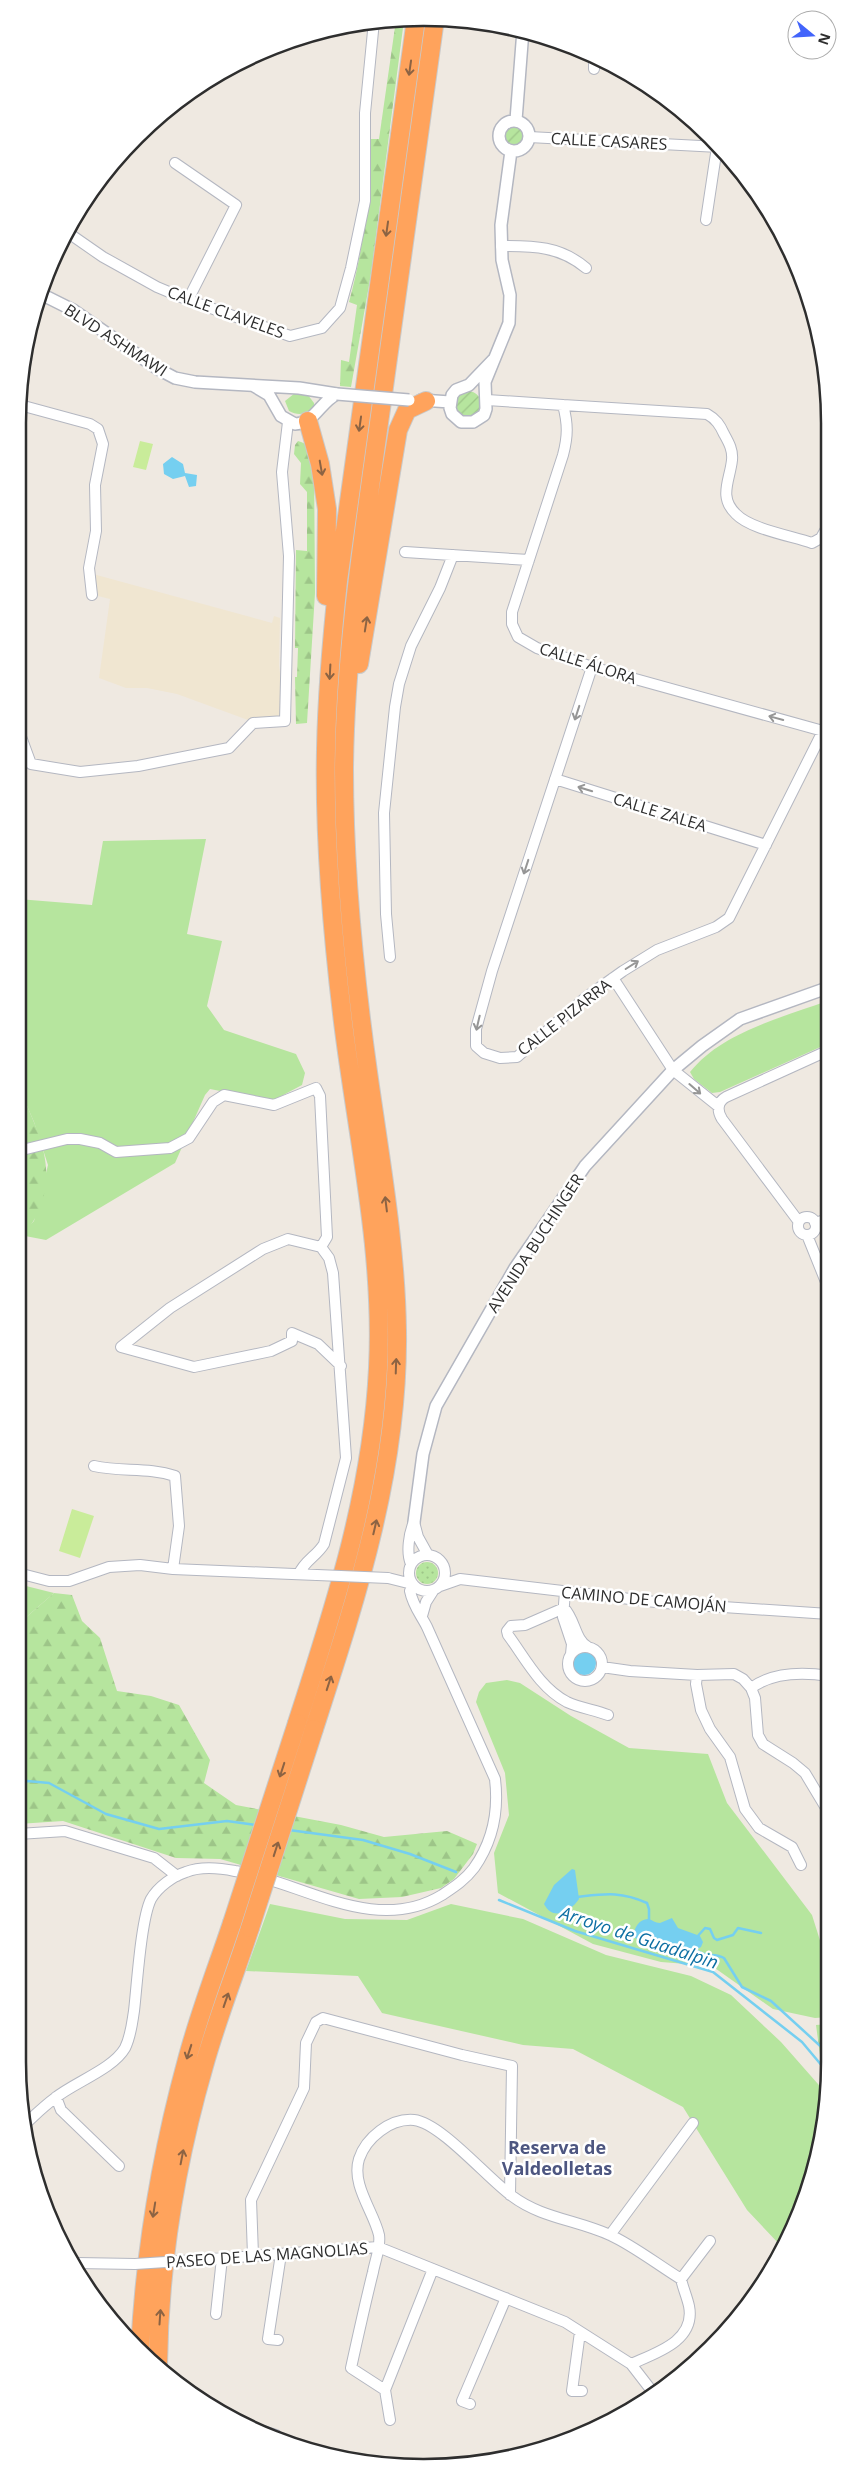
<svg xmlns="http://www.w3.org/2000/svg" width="847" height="2485" viewBox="0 0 847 2485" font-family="'Open Sans',sans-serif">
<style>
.education{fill:#f0e6d1}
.grass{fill:#b6e59e}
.forest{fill:url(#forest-firs)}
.park{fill:url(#park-dots)}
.garden{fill:url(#garden-furrows)}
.pitch{fill:#c9ec9a}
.water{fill:#75cff0}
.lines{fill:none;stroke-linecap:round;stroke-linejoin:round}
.stream{stroke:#75cff0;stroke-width:2.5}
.minor-casing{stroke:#b4b7c1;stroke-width:12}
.tertiary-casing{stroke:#b4b7c1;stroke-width:14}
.motorway-casing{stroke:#c9c9c9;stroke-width:20}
.minor{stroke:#fff;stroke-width:10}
.tertiary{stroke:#fff;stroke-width:11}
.motorway{stroke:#ffa35c;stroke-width:18}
.minor-bridge-casing{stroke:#b4b7c1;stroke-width:12;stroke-linecap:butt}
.tertiary-bridge-casing{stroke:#b4b7c1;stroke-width:14;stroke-linecap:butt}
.motorway-bridge-casing{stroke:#c9c9c9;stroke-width:20;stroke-linecap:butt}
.minor-bridge{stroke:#fff;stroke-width:10}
.tertiary-bridge{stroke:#fff;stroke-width:11}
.motorway-bridge{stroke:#ffa35c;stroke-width:18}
.oneway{stroke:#8c6343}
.oneway2{stroke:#969696}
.labels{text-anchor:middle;stroke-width:5;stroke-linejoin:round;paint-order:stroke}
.street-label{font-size:16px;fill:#2e2e2e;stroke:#fff}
.water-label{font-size:18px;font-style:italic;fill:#0d6fa3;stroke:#fff}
.neighbourhood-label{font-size:18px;font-weight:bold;fill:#4d5680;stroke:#fff}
.rim{fill:none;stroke:#2e2e2e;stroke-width:2.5}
</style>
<defs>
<pattern id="forest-firs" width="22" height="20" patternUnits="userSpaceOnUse" patternTransform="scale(1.25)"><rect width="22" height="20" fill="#b6e59e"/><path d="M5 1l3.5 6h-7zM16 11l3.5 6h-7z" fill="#9dc588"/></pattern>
<pattern id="park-dots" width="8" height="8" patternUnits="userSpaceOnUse" patternTransform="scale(1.25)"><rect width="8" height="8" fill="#b6e59e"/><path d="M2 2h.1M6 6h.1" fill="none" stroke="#9dc588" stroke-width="1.8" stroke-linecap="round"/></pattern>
<pattern id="garden-furrows" width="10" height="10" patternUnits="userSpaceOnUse" patternTransform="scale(1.25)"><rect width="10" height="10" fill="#b6e59e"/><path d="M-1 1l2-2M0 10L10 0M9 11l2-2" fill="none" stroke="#9dc588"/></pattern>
</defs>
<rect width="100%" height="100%" fill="#efe9e1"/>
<path class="education" d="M93,574l179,49 2,-7 6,2 -1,47 5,44 -1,6 -5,4 -30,1 -71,-26 -30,-6h-21l-27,-10 11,-79 -12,-3 -3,-6z"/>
<path class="grass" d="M295,393l13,2 6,8v4c-8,8 -16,9 -25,4l-4,-10z
M206,839l-19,95 35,7 -15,65 17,24 72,24 9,19 -3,12 -30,16 -62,-12 -5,6 -30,68 -129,77 -26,-5 14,-14 14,-56 -14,-43 -16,-37v-186l74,6 11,-64z
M827,1001v43l-107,48 -8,1 -18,-14 -4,-7c32,-40 91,-54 137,-71z
M18,1584l36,9 -31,27 -5,1z
M507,1680l13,3 51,33 58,32 79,6 19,49 85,112 17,54v48l-14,1 -42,-9 -61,-43 -51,-4 -68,-18 -95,-51 -4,-40 15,-38 -4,-42 -29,-71 3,-10 7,-9z
M270,1904l75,15 62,1 44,-16 72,15 83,36 85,21 40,19 50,47 44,50 -9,74 -36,79 -33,-35 -64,-103 -110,-58 -50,-4 -141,-32 -24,-37 -112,-5z"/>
<path class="forest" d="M396,20h8l-33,254 -20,113 -11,-1 1,-26 8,2 8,-57 -8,-3c15,-54 20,-107 22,-163h8z
M298,441c11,3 13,8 16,19l1,133 -8,130 -11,1 -1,-47h2l1,-29h-3l1,-98 11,1v-59l-7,-8 1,-21 -7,-9 1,-9z
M18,1085c18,43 40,79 21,125 -4,10 -11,21 -21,26z
M54,1593l18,2 10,26 18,17 17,53 34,5 28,9 31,55 -6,23 32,22 105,20 43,12 63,-6 30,13 -4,10 -19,25 -13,9 -39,9 -43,2 -139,-40 -44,-1 -113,-37 -45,3v-203l5,-1z
M829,2024v37l-4,31 -9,-67z"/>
<path class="park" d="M416 1573a11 11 0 1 1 22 0a11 11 0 1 1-22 0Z"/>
<path class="garden" d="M504 136a10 10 0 1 1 20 0a10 10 0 1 1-20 0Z
M455 404a13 13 0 1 1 26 0a13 13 0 1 1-26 0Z"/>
<path class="pitch" d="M140,441l13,3 -7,26 -13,-3z
M72,1509l22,7 -14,42 -21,-7z"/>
<path class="water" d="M172,457l11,7 2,9 12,2 -1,11 -7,1 -4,-11 -12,3 -9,-5 -1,-10z
M572 1663a12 12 0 1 1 24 0a12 12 0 1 1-24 0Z
M572,1869l3,1 4,29c-8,12 -26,23 -35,5l10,-19z
M672,1918l6,10 22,8 3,6 -2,5c-12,8 -55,0 -67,-10 -1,-8 5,-18 14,-18 5,1 7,4 12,4z"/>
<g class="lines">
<path class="stream" d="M18,1791l9,-10 22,2 57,31 53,15 68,-8 29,4
M289,1830l74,10 47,14 46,18
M576,1897c29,-3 44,-6 71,6l2,6v13
M499,1900l76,31 138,41 89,70 26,31
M696,1938l9,-10 5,1 4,9 3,2 16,-5 5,-7 23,5
M693,1948c13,11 20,4 31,10l18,29 29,14 58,53"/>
<g class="minor-casing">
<path id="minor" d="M594,69v-10
M529,137l190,10
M175,163l61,42 -48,95
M706,220l11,-73
M67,232l36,25 54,30 31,13 102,36 32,-8 18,-20 11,-40 14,-67v-88l9,-92
M501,246c33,0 59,0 85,22
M487,400l76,5c5,19 5,31 0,50l-51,157v12l6,13 19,11 55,19 231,64
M20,405l70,19 8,5 5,15 -8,41 1,46 -7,37 3,27
M563,405l144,9c9,5 13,11 17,20 5,9 9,16 8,26 -2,20 -14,37 4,54 14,15 56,22 76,29l9,-5 5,-9
M405,552l124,8
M592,667l-100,304 -16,58v17l8,7 16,5 17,-1 68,-59 38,-27 34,-21 59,-23 13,-9 98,-195
M20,691v43l11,30 49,8 58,-6 91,-18 24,-25 32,-2 4,-165 -7,-84 6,-50
M555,779l211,66
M390,957l-4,-43 -2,-101 11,-106 4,-23 12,-38 29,-58 13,-33
M613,978l60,92 45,36
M18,1151l49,-12h13l20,4 16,9 54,-4 19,-10 24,-36 11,-7 50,10 42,-17 4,8 7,141 -6,10
M798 1226a9 9 0 1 1 18 0a9 9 0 1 1-18 0Z
M799,1222l-77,-103c-5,-8 -5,-17 4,-22l101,-46
M815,1223l13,-4
M807,1235l21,52
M94,1466c27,6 55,1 81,10l4,50 -6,43
M414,1522l4,15 10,18
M409 1573a18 18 0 1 1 36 0a18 18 0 1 1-36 0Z
M411,1564c-5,-11 -2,-31 3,-42
M18,1573l31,8h20l40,-14 31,-2 33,4 144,6
M299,1574c5,-13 18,-18 25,-30l22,-86 -13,-185 -4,-15 -8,-11 -33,-8 -25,10 -93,59 -49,39 73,20 77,-16 21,-10v-8l26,11 23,22
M388,1578l24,6
M440,1586l20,-7 204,24 165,11
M565,1592l-2,25 9,27 -1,10
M564,1608l-39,17 -14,1 -4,5 1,4c17,23 32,53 59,67 13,6 28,8 41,13
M564,1608c11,11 11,32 24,39
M422,1616l4,-14 7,-11
M568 1664a17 17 0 1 1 34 0a17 17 0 1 1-34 0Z
M602,1667l28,4 67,4 37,-1 9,5 8,9 4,10 3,37 5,9 30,19 12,10 24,40
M697,1675l-1,9 5,26 9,19 20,28 15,52 14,19 33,19 9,18
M751,1688c22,-16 52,-16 78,-12
M18,1834l47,-3 89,27 23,18
M56,2097l5,13 58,56
M24,2125c10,-9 20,-19 31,-27 20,-16 58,-29 70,-50 6,-12 7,-25 9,-37 3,-26 7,-92 17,-112 7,-12 22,-23 35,-27 15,-6 34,-4 49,-1 67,11 140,65 207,24 12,-8 23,-15 32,-27 19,-27 25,-56 21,-89l-68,-152c-6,-12 -14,-21 -17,-36l3,-6
M610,2235l83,-112
M253,2255l-2,-55 53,-112 2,-45 10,-21 7,-4 139,37 50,11 -2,129
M181,2261l197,-14 187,75 66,42 24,31
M77,2263l58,1
M681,2279l29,-38
M216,2314l6,-56
M580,2332l-8,59h10
M278,2340l-10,-1 13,-85
M385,2390l48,-121
M470,2404l-8,-3 44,-103
M390,2420l-5,-30 -34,-22c7,-32 14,-64 22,-96 2,-11 8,-26 6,-37 -5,-23 -28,-50 -20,-76 7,-21 31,-41 55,-39 27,3 74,59 98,76 29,22 65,24 98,39 24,11 48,30 71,44 2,9 6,18 8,27 7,35 -33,47 -58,58
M250,2427l26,8"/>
</g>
<g class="tertiary-casing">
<path id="tertiary" d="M516,120l7,-90
M499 136a15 15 0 1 1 30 0a15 15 0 1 1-30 0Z
M41,294l32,16 85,59 17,9 20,4 104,6 38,6
M493,360l-24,25 -13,5 -4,5 -2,13 2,6 9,8h12l11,-7 2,-6 -1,-27 24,-59 1,-28 -8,-35 -1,-35 10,-74
M254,386l15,9 12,21 14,8c20,-1 25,-22 42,-30
M421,400l29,2
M414,1522l9,-68 13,-48 79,-138 70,-102 88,-96 29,-24 38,-27 87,-31"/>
</g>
<g class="motorway-casing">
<path id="motorway" d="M308,421l12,43 7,45 -1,87
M359,664l39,-234 9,-20 19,-9
M297,1723c38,-118 75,-230 81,-355 6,-116 -21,-232 -35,-346 -11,-91 -19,-182 -17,-273 1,-56 6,-112 12,-168l78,-562
M314,1729c42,-130 85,-259 83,-398 -1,-86 -17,-173 -29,-259 -14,-100 -24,-202 -24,-303 1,-116 19,-231 35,-346 18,-134 37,-269 56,-404
M140,2349c5,-98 21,-194 47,-289 12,-46 30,-92 45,-137
M158,2366c1,-101 18,-203 46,-300 13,-47 31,-92 46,-138"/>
</g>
<use href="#minor" class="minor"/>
<use href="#tertiary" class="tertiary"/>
<use href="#motorway" class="motorway"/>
<g class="minor-bridge-casing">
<path id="minor-bridge" d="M317,1575l71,3
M135,2264l46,-3"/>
</g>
<g class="tertiary-bridge-casing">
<path id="tertiary-bridge" d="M337,394l72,6"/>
</g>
<g class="motorway-bridge-casing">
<path id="motorway-bridge" d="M232,1923l65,-200
M250,1928l64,-199"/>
</g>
<use href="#minor-bridge" class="minor-bridge"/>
<use href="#tertiary-bridge" class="tertiary-bridge"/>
<use href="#motorway-bridge" class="motorway-bridge"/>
</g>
<defs><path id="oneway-shaft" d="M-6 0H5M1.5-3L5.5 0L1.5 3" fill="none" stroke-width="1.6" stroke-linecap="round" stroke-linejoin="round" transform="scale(1.25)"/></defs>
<g class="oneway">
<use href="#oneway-shaft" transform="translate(410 68) rotate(98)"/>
<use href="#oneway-shaft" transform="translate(387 229) rotate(98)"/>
<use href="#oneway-shaft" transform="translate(360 424) rotate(98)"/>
<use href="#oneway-shaft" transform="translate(321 468) rotate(80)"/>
<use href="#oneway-shaft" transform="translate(366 624) rotate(-81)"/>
<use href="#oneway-shaft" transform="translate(330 672) rotate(93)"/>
<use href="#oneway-shaft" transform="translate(386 1204) rotate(-97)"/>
<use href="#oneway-shaft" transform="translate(396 1366) rotate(-88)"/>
<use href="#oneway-shaft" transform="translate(375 1527) rotate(-77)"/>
<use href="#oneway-shaft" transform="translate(329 1683) rotate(-72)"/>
<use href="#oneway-shaft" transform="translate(282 1770) rotate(108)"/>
<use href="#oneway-shaft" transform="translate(276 1849) rotate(-72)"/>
<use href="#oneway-shaft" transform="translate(226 2000) rotate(-71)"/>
<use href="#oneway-shaft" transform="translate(189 2052) rotate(108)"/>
<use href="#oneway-shaft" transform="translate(182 2157) rotate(-79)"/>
<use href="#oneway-shaft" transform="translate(154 2210) rotate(99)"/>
<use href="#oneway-shaft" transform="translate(160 2317) rotate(-86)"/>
</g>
<g class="oneway2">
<use href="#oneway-shaft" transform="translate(577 713) rotate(108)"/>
<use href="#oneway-shaft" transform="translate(776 718) rotate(-165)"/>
<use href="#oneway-shaft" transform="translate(585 789) rotate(-163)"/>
<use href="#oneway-shaft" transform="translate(526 867) rotate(108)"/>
<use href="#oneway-shaft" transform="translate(632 965) rotate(-32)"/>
<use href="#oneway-shaft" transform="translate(478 1023) rotate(103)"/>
<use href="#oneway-shaft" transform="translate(695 1089) rotate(41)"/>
</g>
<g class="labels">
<g class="street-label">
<text transform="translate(609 141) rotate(3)" y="6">CALLE CASARES</text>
<text transform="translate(226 312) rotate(20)" y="6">CALLE CLAVELES</text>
<text transform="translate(116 340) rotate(33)" y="6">BLVD ASHMAWI</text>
<text transform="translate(588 663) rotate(18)" y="6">CALLE ÁLORA</text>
<text transform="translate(660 812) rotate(17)" y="6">CALLE ZALEA</text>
<text transform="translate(564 1017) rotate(-38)" y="6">CALLE PIZARRA</text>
<text transform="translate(535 1243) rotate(-57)" y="6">AVENIDA BUCHINGER</text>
<text transform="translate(644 1599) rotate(5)" y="6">CAMINO DE CAMOJÁN</text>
<text transform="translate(267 2255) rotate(-4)" y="6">PASEO DE LAS MAGNOLIAS</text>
</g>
<g class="water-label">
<text transform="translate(639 1938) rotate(18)" y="6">Arroyo de Guadalpin</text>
</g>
<g class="neighbourhood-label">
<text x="557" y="2154">Reserva de<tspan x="557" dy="21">Valdeolletas</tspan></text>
</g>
</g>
<path d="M0 0H847V2485H0ZM423 26H424A397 397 0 0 1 821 423V2062A397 397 0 0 1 424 2459H423A397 397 0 0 1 26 2062V423A397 397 0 0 1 423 26Z" fill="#fff" fill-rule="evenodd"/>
<path class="rim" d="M423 26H424A397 397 0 0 1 821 423V2062A397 397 0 0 1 424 2459H423A397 397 0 0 1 26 2062V423A397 397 0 0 1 423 26Z"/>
<g transform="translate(812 35) rotate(108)"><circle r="24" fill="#ffffff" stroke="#ababab"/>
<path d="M0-4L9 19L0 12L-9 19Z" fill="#4264fb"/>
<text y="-8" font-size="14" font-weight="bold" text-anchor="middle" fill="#2e2e2e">N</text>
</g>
</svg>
